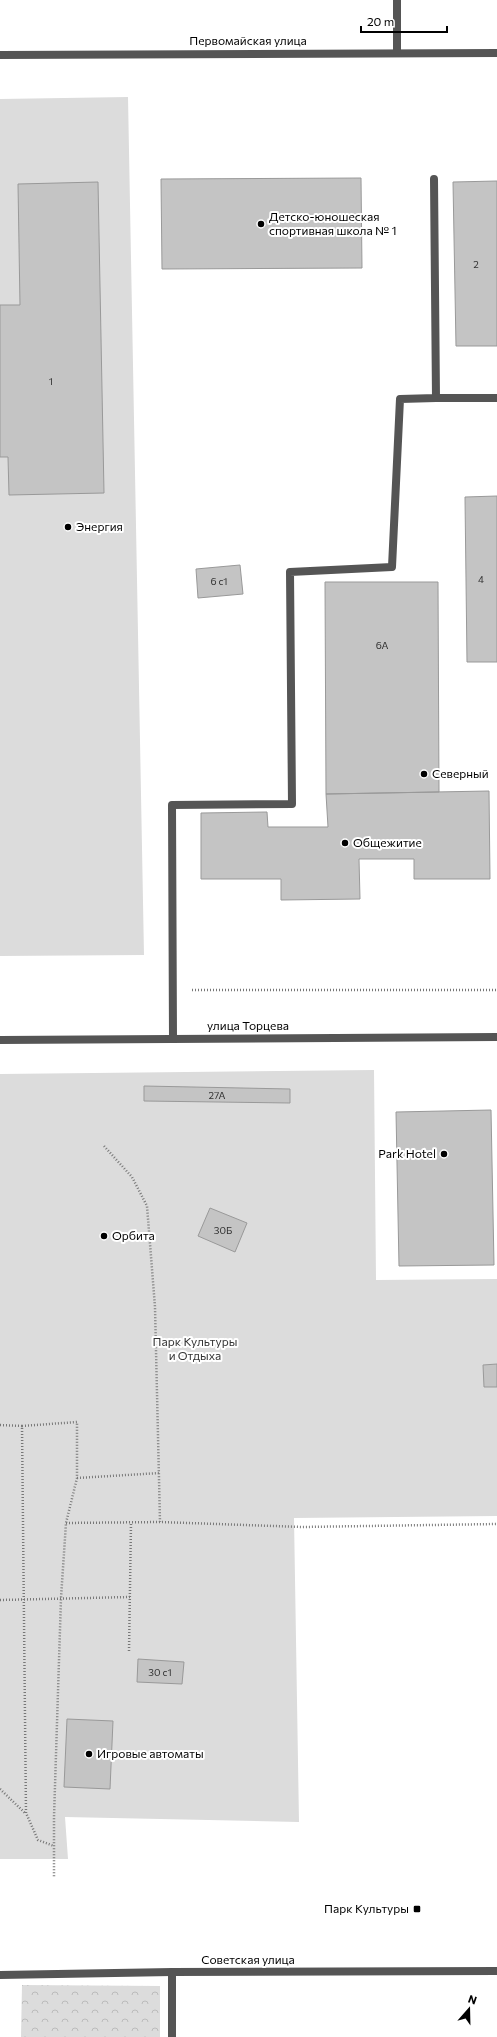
<svg xmlns="http://www.w3.org/2000/svg" width="497" height="2037" viewBox="0 0 497 2037" font-family="Commissioner,sans-serif">
<style>
.green{fill:#dcdcdc}
.forest{fill:url(#forest-crowns)}
.building{fill:#c4c4c4;stroke:#999}
.lines{fill:none;stroke-linecap:round;stroke-linejoin:round}
.path{stroke:#777;stroke-width:2.5;stroke-dasharray:1 2;stroke-linecap:butt}
.service{stroke:#555;stroke-width:8}
.minor{stroke:#555;stroke-width:8}
.tertiary{stroke:#555;stroke-width:8}
.poi-dot{fill:#000;stroke:#fff;stroke-width:1.5}
.labels{text-anchor:middle;stroke-width:4;stroke-linejoin:round;paint-order:stroke}
.number-label{font-size:10px;fill:#313131}
.street-label{font-size:12px;fill:#000;stroke:#fff}
.poi-label{font-size:12px;fill:#000;stroke:#fff;text-anchor:start}
.park-label{font-size:12px;fill:#333;stroke:#fff}
</style>
<defs>
<pattern id="forest-crowns" width="20" height="18" patternUnits="userSpaceOnUse"><rect width="20" height="18" fill="#dcdcdc"/><path d="M2 6a3 3 0 1 1 6 0M12 15a3 3 0 1 1 6 0" fill="none" stroke="#bbb"/></pattern>
</defs>
<rect width="100%" height="100%" fill="#fff"/>
<path class="green" d="M128,97l16,858 -144,1v-857z
M374,1070l2,210 121,-1v237l-203,2 5,304 -234,-5 3,42h-68v-785z"/>
<path class="forest" d="M22,1985l138,1v51h-139z"/>
<path class="building" d="M361,178l1,90 -200,1 -1,-90z
M497,181v165h-41l-3,-164z
M98,182l6,311 -95,2 -1,-38h-8v-152h20l-2,-121z
M497,496v166h-30l-2,-165z
M240,565l3,29 -45,4 -2,-29z
M325,582h113l1,210 -113,2z
M489,791l1,88h-76v-20h-55l1,40 -79,1v-21h-80v-66l66,-1 1,15h60l-2,-33z
M144,1086l146,3v14l-146,-2z
M491,1110l3,155 -95,1 -3,-154z
M210,1208l37,15 -12,29 -37,-16z
M497,1364v23h-13l-1,-22z
M138,1659l46,3 -2,22 -45,-2z
M67,1719l46,2 -3,68 -46,-2z"/>
<g class="lines">
<path class="path" d="M192,990h305
M104,1146l28,31 15,29 8,101 5,215
M0,1425l22,1 4,387 12,27 16,6
M22,1426l55,-4v56l-11,45 -5,75 -7,219v60
M77,1478l83,-5
M66,1523l94,-1 142,5 195,-3
M0,1600l130,-3
M129,1651l2,-128
M0,1789l25,24"/>
<path class="service" d="M397,0v52
M436,398h61
M173,1039l-1,-234 120,-1 -2,-232 102,-5 8,-168 36,-1 -2,-219
M172,1972v65"/>
<path class="minor" d="M0,1040l497,-3"/>
<path class="tertiary" d="M0,55l497,-2
M0,1975l172,-3 325,-1"/>
</g>
<g class="poi-dot">
<circle cx="261" cy="224" r="4"/>
<circle cx="68" cy="527" r="4"/>
<circle cx="424" cy="774" r="4"/>
<circle cx="345" cy="843" r="4"/>
<circle cx="444" cy="1154" r="4"/>
<circle cx="104" cy="1236" r="4"/>
<circle cx="89" cy="1754" r="4"/>
<rect x="413" y="1905" width="8" height="8" rx="2"/>
</g>
<g class="labels">
<g class="number-label">
<text x="476" y="268">2</text>
<text x="51" y="385">1</text>
<text x="481" y="583">4</text>
<text x="219" y="585">6 с1</text>
<text x="382" y="649">6А</text>
<text x="217" y="1099">27А</text>
<text x="223" y="1234">30Б</text>
<text x="160" y="1676">30 с1</text>
</g>
<g class="street-label">
<text x="248" y="45">Первомайская улица</text>
<text x="248" y="1030">улица Торцева</text>
<text x="248" y="1964">Советская улица</text>
</g>
<g class="poi-label">
<text x="269" y="221">Детско-юношеская<tspan x="269" dy="14">спортивная школа № 1</tspan></text>
<text x="76" y="531">Энергия</text>
<text x="432" y="778">Северный</text>
<text x="353" y="847">Общежитие</text>
<text x="436" y="1158" text-anchor="end">Park Hotel</text>
<text x="112" y="1240">Орбита</text>
<text x="97" y="1758">Игровые автоматы</text>
<text x="409" y="1913" text-anchor="end">Парк Культуры</text>
</g>
<g class="park-label">
<text x="195" y="1346">Парк Культуры<tspan x="195" dy="14">и Отдыха</tspan></text>
</g>
</g>
<g transform="translate(469 2009) rotate(20)" stroke="#ffffff" stroke-width="3" paint-order="stroke">
<path d="M0-3L7 15L0 10L-7 15Z" fill="#000000"/>
<text y="-6" font-size="11" font-weight="bold" text-anchor="middle" fill="#000000">N</text>
</g>
<path d="M361 26v6h86v-6" fill="none" stroke="#000000" stroke-width="2"/>
<text x="367" y="26" font-size="12" fill="#000000" stroke="#ffffff" stroke-width="3" paint-order="stroke">20 m</text>
</svg>
